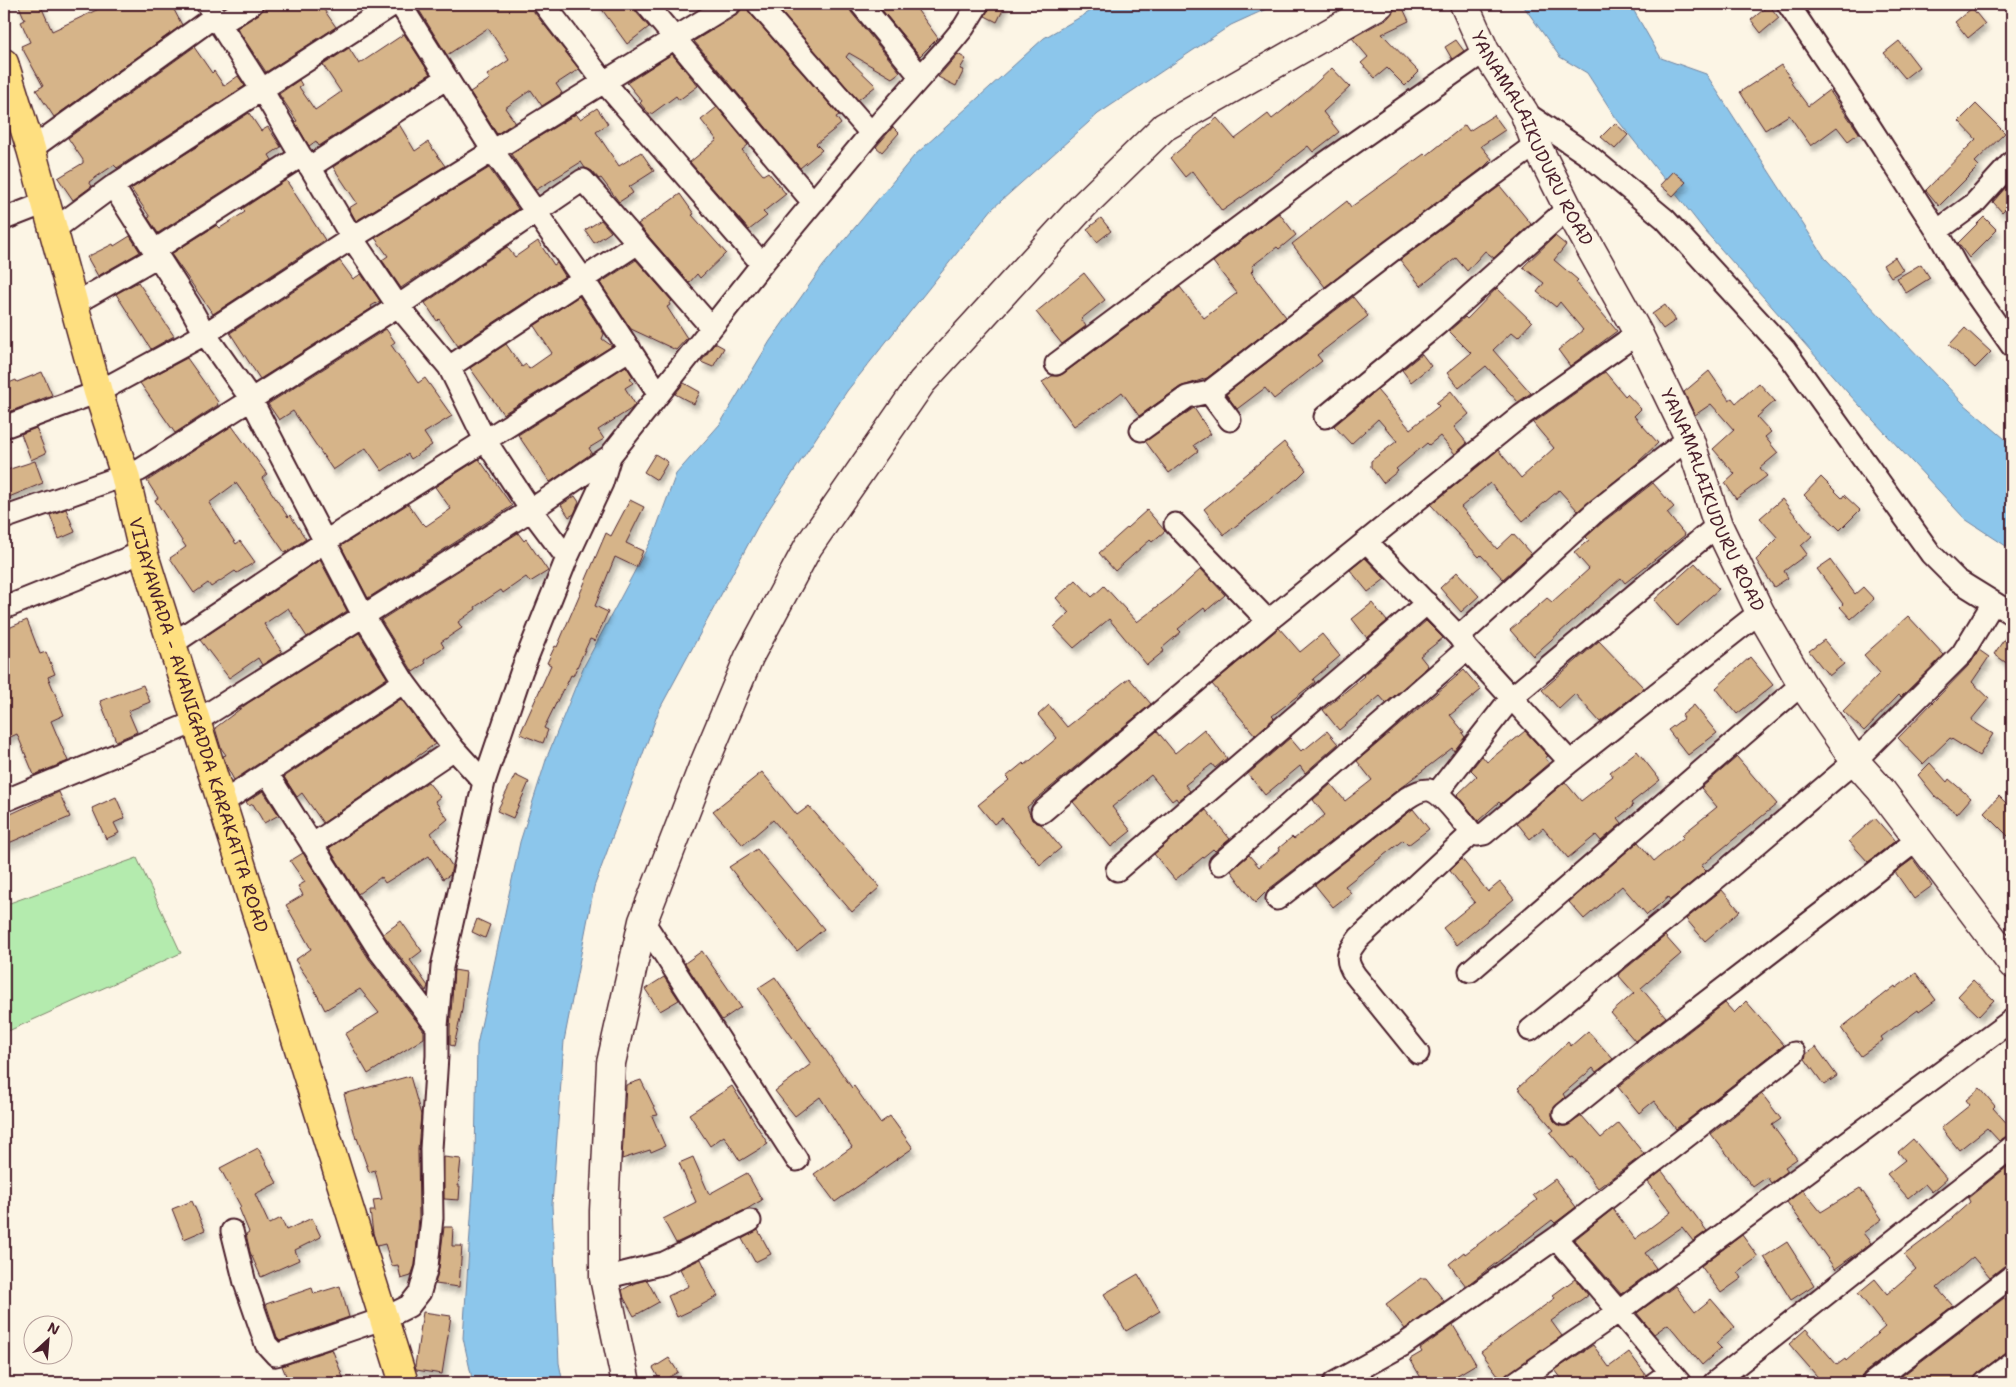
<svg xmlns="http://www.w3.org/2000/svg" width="2016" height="1387" viewBox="0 0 2016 1387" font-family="'Shantell Sans',sans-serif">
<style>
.green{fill:#b4ebae;stroke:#7f856c}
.water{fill:#8cc6eb;stroke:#72839e}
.building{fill:#d6b489;stroke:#4a1f2b;filter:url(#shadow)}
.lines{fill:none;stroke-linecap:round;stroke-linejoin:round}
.street-casing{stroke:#4a1f2b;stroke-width:25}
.secondary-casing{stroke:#4a1f2b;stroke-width:31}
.primary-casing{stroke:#4a1f2b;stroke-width:31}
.street{stroke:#fcf5e5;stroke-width:21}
.secondary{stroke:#fcf5e5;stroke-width:28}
.primary{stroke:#fedf80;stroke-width:28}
.labels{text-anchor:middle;stroke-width:4.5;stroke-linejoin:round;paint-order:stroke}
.street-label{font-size:18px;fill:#4a1f2b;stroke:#fcf5e5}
</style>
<defs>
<filter id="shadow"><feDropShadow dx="3" dy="5.5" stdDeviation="2.5" flood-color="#0004"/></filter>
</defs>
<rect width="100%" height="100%" fill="#fcf5e5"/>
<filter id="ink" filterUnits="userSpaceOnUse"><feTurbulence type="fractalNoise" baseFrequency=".02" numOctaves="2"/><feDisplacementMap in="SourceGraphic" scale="10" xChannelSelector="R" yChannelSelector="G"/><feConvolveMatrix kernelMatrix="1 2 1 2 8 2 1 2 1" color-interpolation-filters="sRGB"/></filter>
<g filter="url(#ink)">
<path class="green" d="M137,858l44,95 -177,80v-128z"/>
<path class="water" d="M1103,4h174l-46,21 -133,89 -106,95 -145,182 -88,133 -100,186 -65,177 -30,154 -12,164 7,158 4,20h-90l-10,-45 12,-180 2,-113 43,-203 27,-85 36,-89 70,-131 23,-63 44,-50 50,-83 53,-75 91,-110 130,-118z
M1522,4h108l31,54 45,16 119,184 138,145 49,42v105l-47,-31 -117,-126 -143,-162 -89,-113 -29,-45 -27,-16z"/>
<path class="building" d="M18,4h22l12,27 57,-27h62l11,21 -128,92 -18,-27 7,-4 -22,-40 9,-4 -9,-20 4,-2z
M264,4h56l16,23 -70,45 -29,-44 22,-14 4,-5z
M418,4h114l2,8 45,57 -23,15 6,9 -20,13 -11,-16 -26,18 10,14 -18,12 -27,-42 20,-13 -3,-4 22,-15 -5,-8 -16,-24 -41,27 -31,-50z
M598,4h36l2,8 13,15 -22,17z
M742,4h4l3,8 90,103 -3,2 5,7 -25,20 6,6 -22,18 -106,-127 43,-26 4,-5z
M774,4h75l2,8 49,60 -8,6 -43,-25 -3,4 30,29 -18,14z
M877,4h36l25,34 -18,18z
M990,4h16l-9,18 -12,-6z
M1401,4l8,17 -27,13 37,38 -14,14 -18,-18 -12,10 -14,-15 7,-6 -16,-19 36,-20 5,-6 2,-6z
M1769,5l10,13 -18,15 -10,-13z
M1972,8l13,16 -17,14 -13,-16z
M404,34l26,40 -111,72 -3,-5 -7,5 -14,-24 2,-1 -18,-27 20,-14 3,5 -3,2 16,23 26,-18 -18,-27 26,-17 10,16z
M1456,40l8,11 -12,8 -7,-12z
M1899,41l20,26 -14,11 -21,-25z
M194,47l18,26 2,-2 10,15 14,-10 7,10 -128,82 -3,-3 -25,17 3,4 -19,14 -15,-22 25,-15v-3l-15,-22z
M672,54l26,32 -19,14 -3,-4 -26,19 -10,-12 2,-2 -15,-18z
M958,54l8,5 -6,10 4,1 -8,16 -18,-9z
M1781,65l12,17 -2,1 17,23 21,-16 30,43 -11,8 -11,-14 -26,19 -22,-31 -24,15 -25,-38z
M1332,68l18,19 -27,25 16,20 -26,20 -5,-6 -60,47 -26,18 -30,-40 -7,6 -15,-19 47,-40 18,21 33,-25 4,5 33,-26z
M1976,104l29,29 -30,29 4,4 -40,40 -13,-16 50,-51 -17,-18z
M717,107l31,38 -6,5 21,25 5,-3 18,22 -23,18 4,4 -18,14 -59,-68 27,-22 -16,-20z
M597,108l11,16 -12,8 23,34 22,-14 13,19 -25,16 4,6 -14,9 -18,-24 -2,1 -7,-8 -7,-3 -4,-6 -45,28 -25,-36 65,-40 4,5z
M249,113l12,18 7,-4 13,20 -12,8 3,5 -114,73 -10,-15 2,-1 -19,-28z
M1494,115l11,15 -24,16 11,13 -8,8 -159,120 -33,-43 55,-43 4,6 73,-53 2,2 39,-31 4,6z
M1615,123l13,12 -13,14 -14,-12z
M399,124l16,27 13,-9 17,24 -89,55 -7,-13 8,-5 -24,-36z
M893,127l6,6 -17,19 -6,-5z
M489,168l29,41 -117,79 -19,-28 6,-4 -13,-18z
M1673,171l13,11 -13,14 -13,-11z
M286,180l39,60 -112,74 -42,-60 46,-29 3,3 25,-16 -3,-3z
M2012,180v22l-10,10 -9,-10z
M1500,186l31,38 -37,34 -9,-7 -18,20 -11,-13 -35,28 -21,-26z
M680,194l14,20 -2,1 34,38 -26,25 -3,-4 -8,9 -51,-59z
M1279,213l17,22 -17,14 -2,-2 -25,19 2,3 -3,3 35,45 -79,61 -27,9 -41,29 -17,-24 -27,21 -1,-1 -20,14 -32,-44 10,-6h6l5,-2 117,-87 24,31 33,-25 -24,-31z
M1984,217l13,13 -28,28 -11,-15z
M1101,218l10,13 -14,11 -10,-13z
M601,220l10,12 -17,11 -9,-13z
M130,236l10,16 -42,24 -11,-19 26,-13 1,2z
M1555,236l11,9 -12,15 24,20 -2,2 41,49 -47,35 -12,-16 25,-20 -23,-28 -4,5 -19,-15 7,-9 -21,-16z
M538,241l16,24 3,-2 8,13 -107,70 -19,-27 -2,2 -12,-18 82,-56 8,10z
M1895,257l8,13 -12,7 -8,-12z
M636,260l36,41 -3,2 1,2 -3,2 20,31 -11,12 -45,-21 -31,-46z
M340,261l13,18 8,-5 19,27 -9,5 1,2 -112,71 -30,-46z
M1921,264l9,14 -24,15 -9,-15z
M1084,273l21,27 -24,19 5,7 -24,18 -26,-32z
M138,282l36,54 -23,13 -35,-55z
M1497,288l35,34 -14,15 -6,-5 -19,18 38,43 -13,9 -32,-36 -27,22 -12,-15 24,-20 -22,-22 16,-14 2,2z
M579,296l25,38 -2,5 10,7 -109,68 -33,-46 36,-24 16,23 4,-3 3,5 23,-16 -18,-27z
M1353,297l15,19 -51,39 5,6 -48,38 -9,-11 -28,21 -11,-15z
M1665,305l11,15 -13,9 -11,-15z
M1965,328l26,24 -16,16 -26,-23z
M386,329l9,13 -4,3 27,38 7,-5 27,38 -28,17 8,12 -21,14 -3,-5 -26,17 -16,-23 -33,22 -40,-59 -14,9 -11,-16z
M715,343l9,5 -11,19 -12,-5z
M1422,354l9,12 -20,16 -9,-12z
M187,358l31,44 -1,1 1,2 -43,28 -35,-50z
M626,366l7,11 -3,2 3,4 -8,5 10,16 -4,5 -33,21 6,9 -15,9 3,5 -42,29 -32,-47z
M1709,371l20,29 3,-2 4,5 23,-20 16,18 -18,16 14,15 -6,5 13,16 -18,15 7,8 -31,23 -11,-16 10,-9 -22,-25 21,-19 -23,-26 -16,11 -11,-23z
M42,372l10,23 -48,19v-29l12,-5 1,2z
M1605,372l20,24 2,-2 14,15 -7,7 24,27 -22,21 -58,47 -19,-21 -36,31 -33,-38 -29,24 36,42 16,-15 18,20 -28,25 -22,-24 -2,2 -48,-52 67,-55 23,28 33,-30 -21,-25z
M684,383l16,9 -6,12 -19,-10z
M1377,390l33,39 29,-23 -3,-3 15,-12 18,23 -15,13 13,16 -12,11 -15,-18 -11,9 -2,-2 -31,26 2,2 -15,12 -12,-16v-6l26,-20 -19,-22 -27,25 -17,-18z
M1194,408l17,26 -17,11 4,6 -29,22 -24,-32z
M232,426l35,48 -5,4 26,39 2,-2 16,24 -21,14 -49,-70 -27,20 27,41 4,-3 15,21 -18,11 -2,-2 -24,16 -3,-4 -14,10 -24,-35 16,-11 -31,-47 3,-2 -11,-17z
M36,428l10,25 -15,7 -10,-26z
M1284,442l22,28 -9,9 -73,56 -20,-26z
M655,454l13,8 -11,18 -13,-8z
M479,459l33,47 -144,92 -27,-52 67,-42 14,20 1,-1 3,3 25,-17 -16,-22z
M35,461l8,22 -39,16v-28z
M1821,477l21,21 2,-3 16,15 -20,20 -36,-35z
M1653,483l21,24 -7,6 18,22 -60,48 -4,-5 -88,78 -23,-26 37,-32 5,4 37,-33 -15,-17 15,-12 -3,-3 17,-15z
M575,496l4,6 -5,12 -5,3 -8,-12z
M1782,499l30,37 -11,10 6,8 -23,17 4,7 -14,9 -18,-27 22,-22 -18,-20z
M630,500l14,7 -18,36 17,8 -7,16 -21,-10 -20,49 13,6 -13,29 -5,-2 -17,37 -2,-1 -7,15 -1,-1 -19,39 4,2 -5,13 -23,-9 31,-69 -4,-2 8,-17 2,1 49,-114 5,3z
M66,509l9,23 -16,7 -9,-24z
M1147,510l18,21 -13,11 -2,-2 -35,31 -16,-18z
M518,533l6,8 2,-2 22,32 -18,11 -4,-5 -23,16 -2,-3 -26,17 1,2 -18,13 4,6 -21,14 3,5 -20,13 2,3 -13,9 -32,-52z
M1365,558l20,21 -17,13 -18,-22z
M320,560l27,51 -40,26 -19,-29 -24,16 18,28 -20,13 -4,-7 -29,20 -29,-38z
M1830,560l25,34 8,-7 11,12 -23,20 -11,-12 3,-3 -26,-35z
M1695,563l24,26 -42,37 -23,-26z
M1201,569l24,26 -19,16 -2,-3 -26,21 3,3 -19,16 2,3 -17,14 -38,-46 -35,29 -20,-21 15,-14 -13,-15 20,-18 16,17 12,-11 33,36 33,-25z
M1457,572l22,24 -18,16 -21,-24z
M1372,603l15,18 -20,17 -15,-19z
M1908,616l36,39 -43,42 -2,-2 -35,36 -21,-20 37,-38 -16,-18z
M27,620l13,34 6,-2 9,22 -7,3 16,38 -13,6 17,40 -34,14 -17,-41 -13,6v-110z
M1426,621l17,17 -23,18 8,10 -42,37 -6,-7 -41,34 -16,-20 41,-34 -1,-1z
M1279,628l21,24 22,-18 18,22 -27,23 2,3 -43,34 2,2 -19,17 -43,-51z
M2012,628v39l-18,-13z
M359,633l28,45 -153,102 -6,-11 -5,-13 3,-1 -5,-7 -6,-20 33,-25z
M1824,640l20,24 -15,12 -20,-25z
M1599,641l45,47 -44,34 -25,-28 -16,15 -17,-19z
M1979,650l10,7 -17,25 17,16 -18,22 22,14 -14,22 -29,-18 -27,26 -25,-26 73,-75z
M1750,657l23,28 -36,29 -21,-26z
M1464,670l17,20 -31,25 14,17 -2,1 3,4 -11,14 -2,-3 -183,141 -14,14 -24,-32 18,-16 10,12 21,-17 -1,-2 13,-11 2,2 31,-24 -12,-15 18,-16 14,17 27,-21 -15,-19z
M1129,678l22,26 -124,103 5,13 9,4 20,24 -21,17 -38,-47 -8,6 -16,-19 31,-25 -3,-3 17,-14 2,2 32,-27 -19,-23 11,-10 18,22z
M143,685l7,17 -22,9 9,21 -21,9 -16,-40z
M401,699l34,45 -24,17 1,1 -89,61 -21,-30 -5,4 -13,-20z
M1694,705l23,28 -29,22 -20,-25 16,-12 -2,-3z
M1204,729l23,29 -12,10 -3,-4 -27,21 5,6 -12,10 -2,-3 -4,3 -21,-26 -39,32 19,24 -20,16 -38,-45 84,-71 18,22z
M1327,731l11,13 -33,29 -5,-7 -35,29 -17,-21 42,-36 11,13 2,-2 1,1z
M1525,731l23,25 -3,2 4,5 -48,41 -2,-2 -21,19 -21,-26 20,-19 -6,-6 11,-14 5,6z
M1637,751l23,29 -29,23 2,3 -15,12 4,5 -21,18 -5,-6 -28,23 -25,-30 -13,11 -13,-16 48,-41 16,19 32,-25 -3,-4z
M1737,757l40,47 -76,62 5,5 -36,29 -2,-3 -21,18 -25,-29 -38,33 -15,-17 69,-60 16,19 30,-24 -2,-2 35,-28 -16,-19z
M1930,763l17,19 2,-3 22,19 -14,16 -22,-18 -17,-21z
M762,772l35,43 12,-9 71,81 -28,25 -79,-92 -30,25 -30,-34z
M515,775l14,7 -16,36 -16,-7z
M428,782l12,15 -5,4 13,18 -17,14 21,33 -2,9 -7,4 -14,-23 -44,27 -4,-6 -23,17 -29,-46z
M263,791l16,24 -15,8 -11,-19 -4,2 -3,-4z
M59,792l11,25 -66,28v-28z
M1999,796l13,13v31l-28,-28z
M116,797l9,21 -11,5 5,10 -13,6 -14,-31z
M1413,809l16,20 -21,16 -5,-5 -58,46 6,7 -18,14 -18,-22z
M1206,810l24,29 -15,12 -2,-2 -38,31 -21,-26z
M1875,818l20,23 -27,21 -19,-21z
M757,849l67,80 -27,22 -68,-84z
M303,853l66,106 55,72v7l-56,36 -23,-40 34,-21 -19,-24 -35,21 -13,-25 -17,-25 16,-11 -25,-44 17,-10 -5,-9 7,-4 -15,-21z
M1462,859l26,33 12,-10 14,17 -57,46 -14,-17 32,-26 -25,-31z
M1913,859l19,27 -18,13 -19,-27z
M1722,890l18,21 -35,30 -19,-22z
M477,919l13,6 -5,13 -13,-6z
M401,921l21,30 -12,9 18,26 -2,5 -43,-57z
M1665,936l16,18 -40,34 25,29 -31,24 -24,-28 23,-20 -16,-18z
M702,951l39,56 -19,13 -37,-57z
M454,970l12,2 -4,38 -8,36 -4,-1v-17z
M1916,973l20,27 -17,12 -1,-2 -37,27 2,3 -22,16 -20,-28 54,-42 1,2z
M664,977l15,23 -19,11 -15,-22z
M775,977l77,111 2,-2 26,37 10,-7 23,32 -78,54 -21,-28 38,-27 -32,-50 -25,19 -20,-25 36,-27 -53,-76z
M1973,980l21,20 -15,16 -21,-20z
M1746,1001l38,44 -108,84 -22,-28 -15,12 -21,-26 107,-84 9,10z
M1588,1031l25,28 -17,13 -3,-4 -30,26 2,3 -13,13v5l2,6 6,5h6l16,-10 19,22 18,-15 25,31 -46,34 -25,-31 -2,1 -21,-25 4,-3 -36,-42 50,-46 3,4z
M1816,1047l21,29 -13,9 -19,-26 1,-5z
M410,1076l11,39 -3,34 1,68 -4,48 -4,11 -10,3 -3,-14 -6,1 -7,-22 -8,2 -4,-13 -3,-22h5l-2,-11 9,-1 -7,-29 -6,2 -12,-34 -1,1 -12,-45z
M641,1080l17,35 -6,1 13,30 -14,6 -1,-2 -28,9 4,-74z
M732,1086l36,58 -28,17 -16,-25 -14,10 -21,-32z
M1980,1088l15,18 -2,2 19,21v6l-7,2 -6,4 -12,-13 -28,22 -18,-22 29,-23 -4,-5z
M1762,1094l19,25 -9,6 25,34 -12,8 3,4 -17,12 -4,-6 -14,10 -42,-53z
M1913,1139l34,40 -15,13 -7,-8 -17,14 -21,-24 18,-14 -7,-8z
M258,1148l19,35 -22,11 14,30 12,-6 5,12 26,-12 9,19 -26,13 4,10 -38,17 -11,-25 -4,-18 3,-2 -10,-24 2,-1 -21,-39z
M444,1157l17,2 -3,27h2l-1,14 -15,-1z
M693,1157l16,37 38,-21 15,27 -15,9 -71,34 -13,-24 33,-17 -17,-39z
M2012,1163v101l-8,2 -14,11 -17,-20 -36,31 16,18 -89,67 -5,10h-36l-34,-39 17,-15 31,36 8,-6 1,2 39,-34 -27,-34 17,-14 12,15 29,-25 -12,-14 40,-30 26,-23 -2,-4z
M1662,1171l45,60 -14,10 -11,-14 -37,26 11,15 -35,26 -47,-54 39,-31 22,30 36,-27 -23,-30z
M1555,1179l21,28 -21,16 -3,-3 -86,66 -17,-22 15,-12 1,2 72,-54 -4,-5z
M1860,1188l22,31 -19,14 8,10 -36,26 -48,-67 16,-12 18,22z
M192,1201l13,29 -21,9 -12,-30z
M444,1227h9l-1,19h10l-3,41 -24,-3 4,-16z
M758,1230l13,24 -16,8 -13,-23z
M1742,1235l16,22 -20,15 4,6 -21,15 -20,-27z
M1787,1242l27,43 -23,15 -27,-43z
M701,1259l6,13 -2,1 13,23 -22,12 -19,9 -9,-21 21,-10 -9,-17z
M1138,1274l22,37 -34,20 -22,-37z
M1421,1278h5l18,23 -39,28 -19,-25z
M1575,1279l13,16 -37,26 11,15 -61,43 -20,-27 74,-54 -2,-3z
M647,1280l12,22 -25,14 -10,-18 -2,-8 13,-7z
M340,1286l9,31 -69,24 -3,-3 -11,-34 46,-16 2,6z
M1675,1286l20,26 16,-13 24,28 -19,16 5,5 -19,17 -34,-41 -14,10 -17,-21z
M2004,1298l8,10v42l-7,3 -27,20 -6,10h-70l-4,-4z
M423,1312l28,4 -9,58 -26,-4 -1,-4z
M1453,1325l23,39 -32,19h-20l-14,-24 12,-7 -2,-3z
M1593,1345l16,22 20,-15 17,23 -9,8h-72l-10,-13z
M332,1349l12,31 -9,3h-46l-7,-17z
M669,1358l9,14 -17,10 -8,-14z"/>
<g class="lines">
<g class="street-casing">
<path id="street" d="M207,4l55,86 39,66 9,11 42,71 46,68 51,61 36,73 46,70 36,48
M400,4l93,147 90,128 76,115
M544,4l60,78 158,182
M646,4l160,190 9,7
M758,4l113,129
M861,4l59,72
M1788,4l75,112 74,115 21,38 54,77
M220,24l32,-20
M1524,112l64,43 77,64 120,131 146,204 26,26 55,34
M31,149l184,-133
M310,167l137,-89
M113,186l76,119 16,29 46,65 112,216 41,67 50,67 30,33
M4,219l41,-16
M52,231l61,-45 281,-182
M1937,231l37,-27 38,-42
M155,250l146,-94
M74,304l84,-48
M1056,364l265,-198 164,-115
M449,367l189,-124
M1209,392l21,28
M1325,417l114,-94 129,-115
M4,427l94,-35 107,-58 147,-96 378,-234
M1141,430l46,-33 22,-5 181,-140 146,-108
M4,518l136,-48 258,-164 185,-126 128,147
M1175,524l93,97
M1367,542l92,95 8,12 103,113
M4,608l139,-56
M1459,637l136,-125 94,-74
M172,644l154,-103 304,-192
M267,773l113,179 57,75
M1437,793l74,-95 207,-173
M4,801l191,-79 336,-212 79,-54
M222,803l182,-121
M1042,812l226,-191 254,-206 116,-82
M312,845l142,-96
M1220,864l247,-215
M1117,870l310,-267
M1277,899l130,-101c6,-4 14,-9 22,-8 13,2 34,32 43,43l6,2 6,-1 86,-72 190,-150
M643,921l154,239
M1470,971l332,-287
M1530,1030l194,-158 131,-111 107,-107 31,-51
M1418,1053l-63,-78c-11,-16 -8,-22 4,-37l113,-105
M1564,1114l77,-62 276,-212
M232,1231l13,52 21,61 10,11 109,-37 24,-12 11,-14 7,-25 5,-49 -1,-69 6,-93v-29l5,-60 42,-185 38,-112 45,-112 35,-75 8,-27 152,-192 109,-131 79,-89 14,-17 14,-23
M1556,1238l124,145
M604,1278l60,-15 86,-42
M1334,1383l69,-38 153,-107 238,-185
M1515,1383l103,-71 394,-292
M1655,1383l16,-11
M1714,1383l298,-236
M1872,1383l140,-107
M1985,1383l27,-20"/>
</g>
<g class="secondary-casing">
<g id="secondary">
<path id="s1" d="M1464,4l21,47 39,61 12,32 32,64 70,125 51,105 29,87 42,87 42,72 53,77 26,29 131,174"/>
<path d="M626,1383l-22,-105v-67l7,-148 32,-142 59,-152 47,-112 59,-110 114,-165 161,-176 81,-79 216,-123"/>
</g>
</g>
<g class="primary-casing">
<g id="primary">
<path id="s2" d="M4,63l27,86 67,243 27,83 18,77 261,831"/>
</g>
</g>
<use href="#street" class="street"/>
<use href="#secondary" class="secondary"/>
<use href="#primary" class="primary"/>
</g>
</g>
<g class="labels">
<g class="street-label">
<text dy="6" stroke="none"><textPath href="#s1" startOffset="151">YANAMALAIKUDURU ROAD</textPath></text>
<text dy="6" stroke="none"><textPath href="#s1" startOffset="556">YANAMALAIKUDURU ROAD</textPath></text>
<text dy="6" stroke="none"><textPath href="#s2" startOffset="690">VIJAYAWADA - AVANIGADDA KARAKATTA ROAD</textPath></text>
</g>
</g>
<rect width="2016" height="1387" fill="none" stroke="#fcf5e5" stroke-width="20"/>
<rect x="10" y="10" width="1996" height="1367" fill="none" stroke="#4a1f2b" stroke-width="2" filter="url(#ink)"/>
<g transform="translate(48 1340) rotate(26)"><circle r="24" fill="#fcf5e5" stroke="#b59f9b"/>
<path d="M0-4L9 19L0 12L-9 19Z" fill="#4a1f2b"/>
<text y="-8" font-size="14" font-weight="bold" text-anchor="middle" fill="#4a1f2b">N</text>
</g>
</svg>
